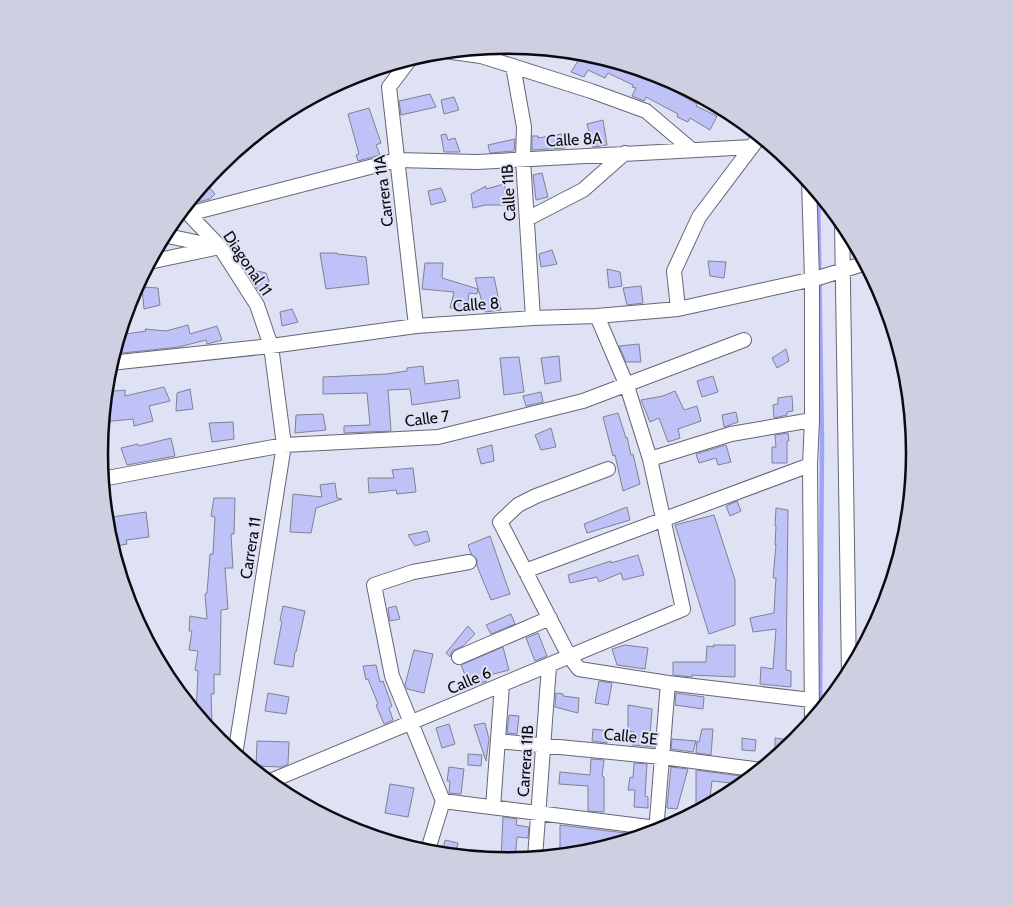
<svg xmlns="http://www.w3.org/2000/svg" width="1014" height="906" viewBox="0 0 1014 906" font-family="Cabin,sans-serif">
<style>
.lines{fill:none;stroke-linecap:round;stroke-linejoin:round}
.stream{stroke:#a1a3f9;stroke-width:4.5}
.building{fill:#bec2f7;stroke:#808192}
.minor-casing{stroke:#656677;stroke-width:16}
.minor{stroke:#fff;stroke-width:14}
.labels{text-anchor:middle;stroke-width:4;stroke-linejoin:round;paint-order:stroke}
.street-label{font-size:16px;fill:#0a0b11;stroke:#dfe1f4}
.rim{fill:none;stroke:#0a0b11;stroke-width:2.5}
</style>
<rect width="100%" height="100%" fill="#dfe1f4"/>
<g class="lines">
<path class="stream" d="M818,192l4,249 -2,270"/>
</g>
<path class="building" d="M583,53l40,11 10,5 -1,1 35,17 30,17 -1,2 21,10 -7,14 -20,-12 -2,4 -11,-5 1,-3 -32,-17 -2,4 -12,-5 4,-8 -4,-1 1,-2 -25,-12 -3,5 -17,-8 -4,7 -13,-5z
M430,94l6,13 -35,8 -2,-14z
M454,97l5,13 -15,4 -3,-14z
M369,108l12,35 -5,2 4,10 -22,6 -2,-6 3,-1 -11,-40z
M603,120l4,25 -14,2 -6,-23z
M446,134l2,6 7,-2 5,14h-16l-3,-17z
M562,134l3,14 -33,2v-14h6v2z
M515,139l-1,12 -24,2 -2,-8z
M542,173l6,24 -12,3 -3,-25z
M206,183l9,11 -5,5 -12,3 -5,-5z
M504,184l6,21h-25l-12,3 -2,-14 15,-8v3z
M441,188l5,13 -15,4 -3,-14z
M552,250l5,14 -16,3 -2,-13z
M320,253h17v1l29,3 3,27 -43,5z
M708,261l18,1 -2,16 -14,-2z
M425,263h18l-1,15 36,11 -1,5 -8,-1 -2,17 -17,-2 4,-16 -32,-3z
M607,269l13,3 2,14 -13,2z
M257,271l9,2 3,8 -2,9 -7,3 -13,-20z
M494,277l7,33 -16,2 -10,-34z
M641,286l2,17 -16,2 -4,-17z
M142,287l16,1 2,17 -16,4z
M292,309l6,13 -16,4 -2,-14z
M188,325l2,9 27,-8 5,14 -15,4 -1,-4 -27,7 -66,7 6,-19 27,-4 -1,-2 21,2z
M639,344l2,18h-15l-7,-16z
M786,349l3,12 -12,7 -5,-10z
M559,356l2,25 -16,3 -4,-26z
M519,357l5,35 -20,3 -4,-37z
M423,366l2,18 33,-4 2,18 -48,7 -2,-16 -22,1 3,41 -47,2v-7l26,-1 -3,-32 -44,1v-17l64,-3 20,-3v-3z
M713,376l5,16 -16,5 -5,-16z
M164,387l6,14 -21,5 4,15 -19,5 -1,-7 -30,3 2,-30 20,-2v6z
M190,389l3,20 -17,2 1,-18z
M675,391l9,19 13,-4 4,15 -23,8 2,9 -12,4 -9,-24 -9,4 -9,-22 22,-4z
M541,392l2,10 -17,4 -3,-10z
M792,396l1,15 -6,1v3l-13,3 -1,-13 5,-1v-6z
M736,412l2,10 -14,5 -2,-12z
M618,413l8,25 1,-1 4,18 2,-1 7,30 -17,7 -8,-36 -2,1 -10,-39z
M323,414l3,16 -31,3 1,-18z
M233,422l1,17 -22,3 -3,-19z
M551,428l5,19 -15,3 -6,-15z
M788,433l1,8h-2v22h-15v-16h4l-1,-12z
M171,438l4,18 -48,9 -6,-17 17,-4 1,2z
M492,445l2,16 -13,3 -4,-15z
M726,445l5,17 -13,3 -2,-7 -17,5 -3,-9z
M413,468l3,24 -19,2 -1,-4 -27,3 -1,-15h26l-2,-8z
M335,483l2,15 5,1 -26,9 -5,25 -21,-1 3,-38 29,3 -2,-12z
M214,498h21l-1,36h-3l2,34h-8l3,41 -7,1 -1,65 -6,-1v20h-3l1,28 -10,-1 -6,-7 2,-43 -3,-1 3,-19 -9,-1 3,-19h-3l1,-15 17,3 -2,-25 2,-1 3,-39h3l2,-37 -4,-1z
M737,501l4,10 -11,5 -4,-10z
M627,507l3,13 -43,13 -3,-9z
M776,508l12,2 -2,160 5,1v16l-31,-3 1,-17 12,2 3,-40 -23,3 -3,-14 24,-5 1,-20 1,-15h-3l3,-33h-1l1,-19h-1z
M146,512l3,25 -23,3 1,4 -16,3 -4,-15 -2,-14z
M714,515l21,65v45l-26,9 -34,-109z
M427,531l3,10 -15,5 -7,-11z
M490,536l20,58 -19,6 -14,-34v-6l-6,-6 -3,-9z
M638,555l6,20 -21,5 -2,-7 -22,9 -2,-5 -27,6 -2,-8 43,-14v2z
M283,606l22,5 -9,41h-1l-2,15 -19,-3 8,-43 -2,-1z
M396,606l4,13 -10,2 -2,-13z
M511,614l4,10 -24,10 -5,-9z
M468,626l7,8 -12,12 -11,5 -2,6 -4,-4z
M538,633l9,23 -12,5 -9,-23z
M625,645l23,3 -3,21 -28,-4 -5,-16z
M713,645h22v32l-43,-2v2l-19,-2v-13h33l1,-16 7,1z
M503,647l6,23 -23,6 1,5 -17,6 -9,-22z
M414,650l19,4 -9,39 -17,-4 -2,-4z
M376,665l4,17 3,-1 9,25 -3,2 4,12 -9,4 -8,-19 2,-1 -10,-25 -2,1 -3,-14z
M599,681l13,2 -4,22 -13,-2z
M268,693l21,4 -3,17 -21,-3z
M556,693l7,1v2l16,2 -1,15 -23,-6z
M676,693l28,4 -1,12 -28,-4z
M628,705l24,4 -2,26 5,2 -1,10 -22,-2 2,-13 -6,-1z
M509,715l10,1 -2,18 -10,-1z
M485,723l4,16 -3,22 -12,-36z
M449,724l6,20 -13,4 -6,-20z
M593,729l15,2 -1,12 -15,-2z
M702,729h11l-2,26 -15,-2 1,-12 2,1z
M742,738l14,2 -1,11 -13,-1z
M775,738l21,3 -12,10 -9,-1z
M672,739l24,2 -3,11 -22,-3z
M257,741l32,1 -1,22 -6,3 -26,-1z
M468,754l14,1 -1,11 -13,-1z
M591,759l13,1 -2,16 2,1v35l-16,-1v-25l-29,-2 1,-12 30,3z
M634,763l13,1 -2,32 3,1v11l-14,-1 1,-17h-7l2,-13 3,1z
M449,767l15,2 -3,25 -12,-1 1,-12h-3z
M671,767l17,2 -11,40 -10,-1z
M696,770l44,6v8l-28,-3 -3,24 -13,7z
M390,784l24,4 -6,29 -23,-4z
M503,817l14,2 -1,6 13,2 -1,11 -11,-1 -2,23h-14z
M560,825l82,10 3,1 -59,17 -26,3z
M445,840l13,3 -3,13 -13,-1z"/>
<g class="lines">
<g class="minor-casing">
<path id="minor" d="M445,51l36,5 110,35 55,20 46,39
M411,58l-22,29 27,239
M513,66l11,61 -1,32 10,159
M809,180l3,99v141l-2,45 2,257
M183,208l37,39 37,58 14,41 13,99 -49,310
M188,214l209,-54 80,2 275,-15
M527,219l56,-29 42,-37
M842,221l7,454
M163,235l51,11
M149,262l71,-15
M678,309l-4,-38 25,-54 61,-81
M110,363l161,-17 145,-20 117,-8 64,-2 81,-7 140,-31 48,-15
M650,459l81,-25 81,-14
M608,469l-72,27 -18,9 -18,17 69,134 10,13 89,14 143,17
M102,479l182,-34 154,-8 145,-36 161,-61
M525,571l285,-106
M459,657l91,-39
M498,741l164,16 99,13
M268,782l415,-173 -33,-150 -23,-73 -30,-70
M443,801l222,28
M493,807l9,-122
M656,832l12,-149
M427,853l16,-52 -51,-125 -18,-91 39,-13 56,-10
M535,858l14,-192"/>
</g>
<use href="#minor" class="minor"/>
</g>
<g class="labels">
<g class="street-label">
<text transform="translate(574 139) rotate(-3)" y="6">Calle 8A</text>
<text transform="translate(383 191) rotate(-97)" y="6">Carrera 11A</text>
<text transform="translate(508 193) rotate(-93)" y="6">Calle 11B</text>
<text transform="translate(248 263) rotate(56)" y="6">Diagonal 11</text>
<text transform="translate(476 304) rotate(-4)" y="6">Calle 8</text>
<text transform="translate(427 418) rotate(-7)" y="6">Calle 7</text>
<text transform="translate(250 548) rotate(-81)" y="6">Carrera 11</text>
<text transform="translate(469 680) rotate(-23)" y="6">Calle 6</text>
<text transform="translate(631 736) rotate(6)" y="6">Calle 5E</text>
<text transform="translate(525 761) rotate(-86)" y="6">Carrera 11B</text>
</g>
</g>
<path d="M0 0H1014V906H0ZM108 453a399 399 0 1 1 798 0a399 399 0 1 1-798 0Z" fill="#ced0e2" fill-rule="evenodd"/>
<path class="rim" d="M108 453a399 399 0 1 1 798 0a399 399 0 1 1-798 0Z"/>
</svg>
